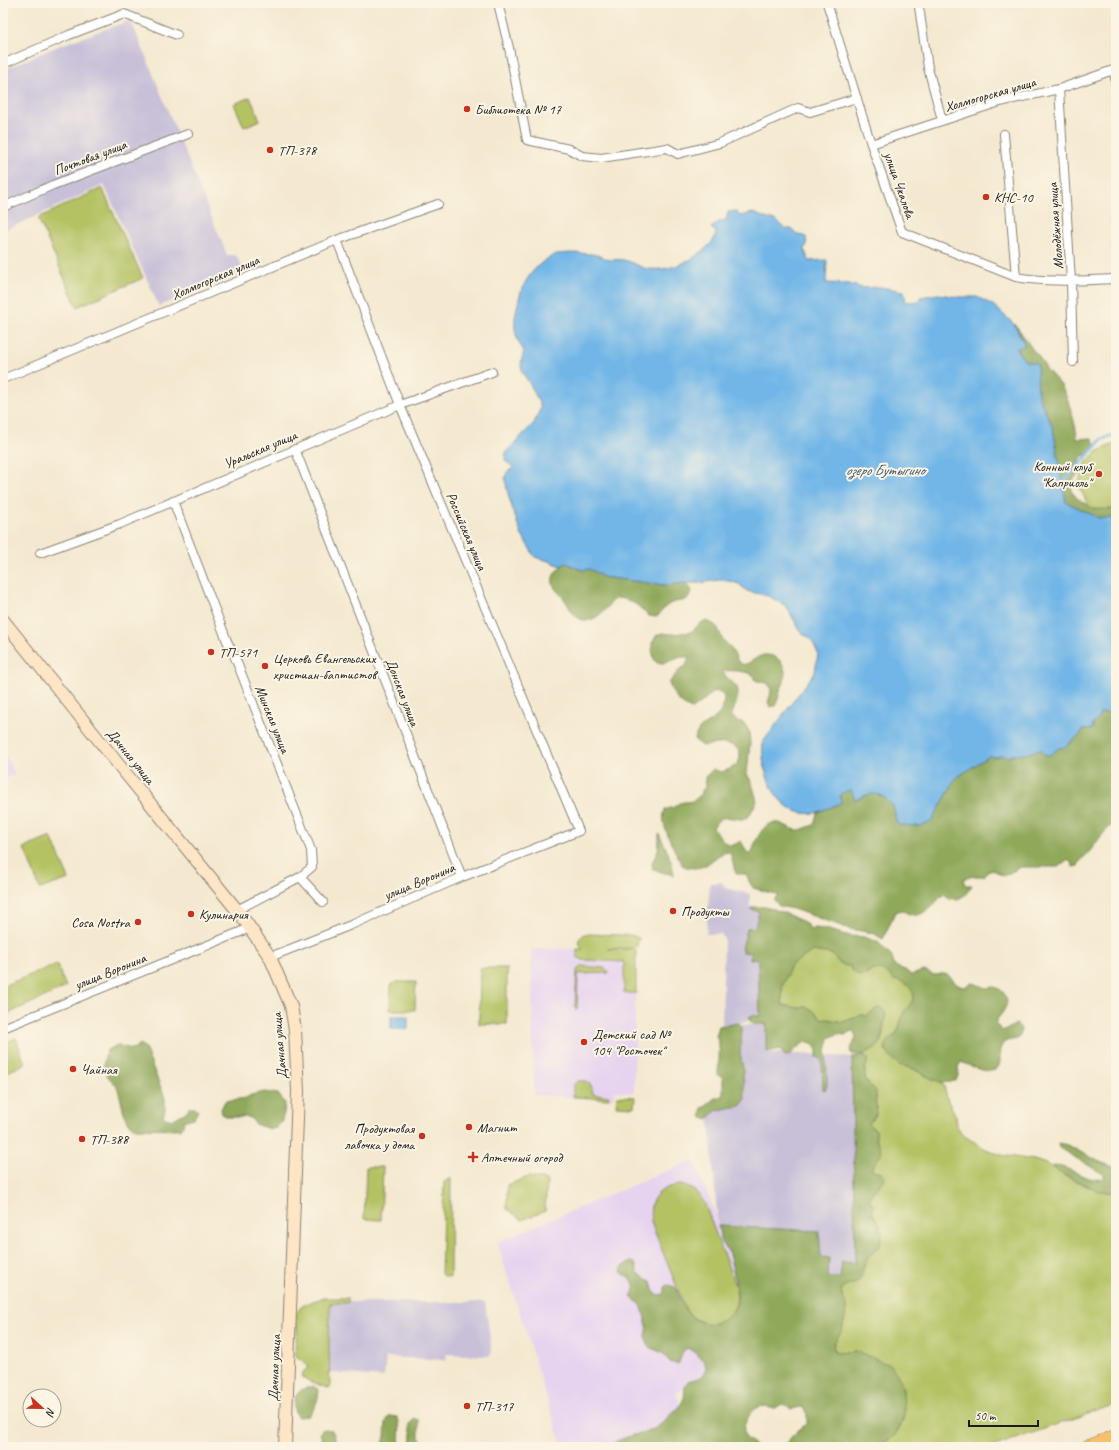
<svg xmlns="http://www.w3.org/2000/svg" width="1119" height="1450" viewBox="0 0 1119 1450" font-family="Caveat,sans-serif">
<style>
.built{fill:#e6d3f0}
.industrial{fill:#c8c0d8}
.green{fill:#b4c264;stroke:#686f40}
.forest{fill:#8fa85a;stroke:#56623b}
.water{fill:#71b6e7;stroke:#466982}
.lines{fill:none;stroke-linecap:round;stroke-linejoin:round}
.stream{stroke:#71b6e7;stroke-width:3}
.street-casing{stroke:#888276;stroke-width:10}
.secondary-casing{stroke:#888276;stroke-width:14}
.primary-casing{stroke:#888276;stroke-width:14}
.street{stroke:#fff;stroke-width:8}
.secondary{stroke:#fde5c5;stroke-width:12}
.primary{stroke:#f9bf6d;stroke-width:13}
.poi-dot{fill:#c8321e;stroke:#fcf5e5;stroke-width:1.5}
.labels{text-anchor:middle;stroke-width:4;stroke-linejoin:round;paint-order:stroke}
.street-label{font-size:14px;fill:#1c1c1c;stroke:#fcf5e5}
.poi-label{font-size:14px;fill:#1c1c1c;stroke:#fcf5e5;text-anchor:start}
.water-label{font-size:15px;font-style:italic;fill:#3e5a6d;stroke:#fcf5e5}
</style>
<rect width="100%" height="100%" fill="#fcf5e5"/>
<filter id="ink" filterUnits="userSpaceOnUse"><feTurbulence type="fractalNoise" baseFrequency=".025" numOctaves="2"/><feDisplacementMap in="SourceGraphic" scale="8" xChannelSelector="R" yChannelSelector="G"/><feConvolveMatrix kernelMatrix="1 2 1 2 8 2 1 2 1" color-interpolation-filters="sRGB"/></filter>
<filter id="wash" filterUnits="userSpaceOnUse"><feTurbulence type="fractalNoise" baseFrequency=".012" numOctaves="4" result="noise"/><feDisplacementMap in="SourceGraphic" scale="16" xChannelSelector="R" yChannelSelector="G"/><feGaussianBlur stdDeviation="0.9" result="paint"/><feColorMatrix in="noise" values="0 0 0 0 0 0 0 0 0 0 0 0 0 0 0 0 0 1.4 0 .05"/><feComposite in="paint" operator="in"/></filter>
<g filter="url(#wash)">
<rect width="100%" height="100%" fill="#f4e9d0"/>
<path class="built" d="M3,750l12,25 -12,4z
M531,949h105l-2,144 -20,-2 -1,8 -79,-4z
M693,1160l68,160 -41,52 -44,21 12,34 -49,20h-76l-9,-26 -57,-179z"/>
<path class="industrial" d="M131,20l96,235h9l8,17 -85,34 -55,-121 -101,46v-161l55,-24z
M722,882l3,6 25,6v15l9,2 -4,16 -8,1 -1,8 -3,6 -1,10 9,1 7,7 2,56h-10l-1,4 -10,3 -17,2 2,-86 -3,-5h-15l4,-51z
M766,1024v28l86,5 3,206 -15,15h-13l2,-19 -8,-2 -3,-26 -100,-5 -9,-108 8,-8 20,-3 8,-7 -2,-29 -3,-17 2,-18 -2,-11z
M330,1302h155l7,50 -3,4 -43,-2 1,6 -61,-3 -2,20 -54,-4 -1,-26z"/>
<path class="green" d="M250,97l10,23 -16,7 -10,-23z
M102,188l41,90 -66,29 -39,-89z
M1116,443v71l-24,-2 -14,-27 7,-21 11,-12z
M51,837l18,42 -29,10 -16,-41z
M584,934l47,1 8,3 -2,8 -6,2 -23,1h28v44h-12v-31l-41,-2 -6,-3v-8h6l-3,-3 -1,-7z
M813,951l19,3c6,9 7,11 18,12l12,10 6,-2 5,-4c7,-1 17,2 20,10l10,1 8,7 3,5v4l-5,10 -6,6 -5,18 -11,11 -2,3v4l1,3 13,12 15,5 9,6 18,7 3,4 4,15 8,15 1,10 6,9 23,14 15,6 33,5 12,4 19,12 19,9 26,8 6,-1v212l-124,43h-113c13,-10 26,-18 25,-37 0,-3 -1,-6 -1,-9 0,-10 -1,-19 -6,-27l-41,-23 -17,2 -5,-1c-3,-12 4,-12 6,-20 2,-11 2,-24 3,-35 -1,-3 -3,-6 -1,-9 2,-3 5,-3 8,-4 3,-2 9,-8 11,-11 2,-2 2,-5 3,-8 4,-9 13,-14 16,-23 10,-23 -29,-33 0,-57l-9,-16 9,-23 -4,-6v-10l-6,-4 -1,-3 7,-8c0,-5 1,-23 -1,-25 -3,-5 -9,-5 -10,-12 -1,-8 2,-14 1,-22l-3,-2c4,-3 11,-5 14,-8 8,-8 5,-20 9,-30l-6,-8 -4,1 -10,7 -4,-1 -19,7 -22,-4 -3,-2 -5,-6 -7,-3 -8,1 -15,-3 -1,-3v-15l9,-22z
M57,964l9,23 -63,29v-30z
M582,966l23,2 4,5 -31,1 -1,36 -2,-4 2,-36z
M480,968h27v56h-28z
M396,982h20l-1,28h-25l1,-25z
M16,1038l9,26 -22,10v-30z
M577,1081h10l4,4 2,9 16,2v3l-36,-2v-11z
M617,1096l18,1 -1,10 -18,-1z
M366,1167h17l-2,53 -17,-1z
M528,1177l19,3 -2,31 -23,9 -15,-11v-24z
M451,1178l-1,99 -7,-1 -2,-2 3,-92z
M681,1185c11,3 17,7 23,17l31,83c9,33 -24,52 -48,27l-35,-87c-6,-24 5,-38 29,-40z
M323,1298h25v5h-18l-1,44 1,42 -21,-8 -7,-4 1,-5 5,-4v-3l-12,-9c-2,-9 0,-15 1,-24 0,-5 -1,-11 -1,-16 2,-12 17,-15 27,-18z"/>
<path class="forest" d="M1015,324c6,8 11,16 16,23 2,4 6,6 8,10 3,4 5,9 8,13 4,5 9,9 13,14 7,10 17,43 17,55l15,-1 4,8 -9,8 -5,2 -3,5 -2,14 -5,6 -1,10 6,7 16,11h23v9h-17l-33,-16 -13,-74 -15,-33 -1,-31 -12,-3 -9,-13 9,-3z
M566,563l16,7 7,-1 5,2 9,6 60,8 24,-2 5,8c-5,15 -14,7 -24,14 -5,3 -7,8 -11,12l-9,-1c-8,-10 -19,-18 -32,-18 -8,7 -16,20 -27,22 -14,2 -18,-11 -24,-20 -3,-5 -8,-8 -10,-12 -7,-11 3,-20 11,-25z
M707,621c15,6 10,10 17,20 3,3 6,5 8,9 3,4 4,10 8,13 8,6 16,-10 28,-8 11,1 18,10 17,21 0,6 -3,10 -5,15 -1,5 -2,10 -5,15l-5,1 -2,-5c3,-8 6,-18 -5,-20 -4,-1 -5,0 -9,-3l-1,-4c-5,-4 -24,-5 -30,-4 2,6 6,8 10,12 11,8 1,22 -1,33l3,4 9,3 5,8 1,12 -3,31 5,9 5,18 -8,15 -4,3c-13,1 -24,-8 -32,9 6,4 10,19 19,17 3,0 6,-3 9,-4l7,13 4,-1c3,-12 11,-33 27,-30 6,1 11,6 17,7 6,1 12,-4 18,-5l3,-12 23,-10v-7l4,-4 7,-2 4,10c13,-6 22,-10 33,1 2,2 5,5 6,8 2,6 0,9 4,16l22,1 12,-5 24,-43 33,-22 5,1 9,-2 6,2c7,-4 13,-2 20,-4 6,-2 7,-4 13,-3l2,2h10l5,-4c9,0 18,-11 24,-18h9c1,-7 6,-11 8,-17 6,-1 10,1 16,1v108c-11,7 -18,19 -26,29 -5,6 -9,7 -12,15l-5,1 -1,-4 -5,-3 -9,7h-37l-18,9 -11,-7 -4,2 -3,5h-11l-11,3 2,6h7c-7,12 -16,20 -28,9 -13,12 -23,30 -42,16l-7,2 -12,27 -10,-6 -23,-4 -57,-20 -14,-3 -5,-6 4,-5 -25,-7 -3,-5 -4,-9h-10l-6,-22c-16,0 -18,16 -36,16 -5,0 -8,-1 -12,-3 -6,-14 -24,-41 -17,-55 3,-2 7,-2 9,-3 2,-2 4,-3 6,-4 6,-2 10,0 16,-4 5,-3 5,-9 10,-13l-1,-9 8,-8 8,3c5,-1 14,-5 17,-9 4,-7 2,-15 -6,-18 -9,-3 -19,0 -29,1l-8,-6c2,-16 14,-15 24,-26 3,-3 5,-13 5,-18l-4,-3 -5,-2c-9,6 -12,12 -23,18 -12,-4 -19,-14 -23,-26l12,-15 5,-2 3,-9h-11l-15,6h-6l-3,-4 -2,-10v-6l5,-8 5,-2 10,1 19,-2 11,-10z
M659,834c7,14 13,26 15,41l-21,-5 -1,-7 6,-12z
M753,907h12l15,4 24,11 7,8 3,-2 11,1 25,7 15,1 14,6 13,13 2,10 11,4 6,5c4,-1 8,-3 12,-4 5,0 8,4 12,4 4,0 6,-2 10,-1 10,3 12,20 27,9 5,0 10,5 15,5 2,0 4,-1 6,-1 11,1 17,13 12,21 -3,7 -8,9 -10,16l8,7 3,-1 10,-6c6,3 6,8 3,14 -6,3 -13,1 -17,7 -3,5 -2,9 -2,15 0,21 -29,6 -39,2l-3,5 1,7 -3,6c-15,8 -29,-5 -42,-11 -4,-2 -10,-2 -15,-4 -4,-3 -15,-13 -14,-19 1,-6 8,-9 12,-13 3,-5 3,-12 6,-18 5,-11 19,-18 4,-30 -5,-4 -8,-5 -14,-5 -3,-8 -13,-11 -20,-10 -11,8 -17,8 -23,-4 -12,-1 -11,-3 -18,-12l-19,-3 -22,14 -9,22v15l1,3c3,1 14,3 16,3 4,0 6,-2 10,0 5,2 7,7 12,10l22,4 19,-7 4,1 10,-7 4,-1 6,4 -5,30 -4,5 -14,7h-11l-2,-3 6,-13 -2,-7h-3l-6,4 -7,-1 -9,4 -3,13 1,34 -1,4 -3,1 -1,-30 -2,-2 -3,-1v-7l-4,-6c-10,-7 -17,8 -26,12l-3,-1 -4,-6 -14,3v-28h-13l-4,-4 1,-4h10l-2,-56 -8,-1 1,-6 -9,-1c0,-9 4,-15 5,-24l8,-1 4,-15 -9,-3z
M739,1023l3,5 -2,26 3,14v7l2,25 -5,6 -23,4 -8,8 -3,1 -4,-1 -1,-3 1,-7 13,-10h2l6,-3v-18l-5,-2c0,-10 4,-31 -2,-38l3,-11z
M141,1044l4,4 20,50v11l-2,8 9,3 14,-8 3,-4h7l2,2 -4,8 -11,3 1,3 -3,5 -45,-1c-13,-5 -14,-27 -18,-39 -3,-8 -13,-11 -14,-21 -1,-6 1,-12 3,-18 12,-7 15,-3 26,-1z
M862,1055l4,1 2,4 -3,9v11l11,11 -1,10 2,11 -8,11 1,3 6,4v10l4,6 1,8 -10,15 10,4 3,4c-3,9 -13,13 -15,23 4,4 5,7 3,13 8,12 15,22 5,35 -4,5 -9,9 -12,14 -3,6 -2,15 -7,20 -5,4 -13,0 -16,7 -3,5 4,11 4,17 0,8 -2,20 -6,27 -4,7 -8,10 -6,19l5,1 17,-2 34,14 7,9 6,15 1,25 -4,13 -5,8 -16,12h-29l-2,-4 -12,4h-65l2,-1c18,1 11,-2 21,-12 4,-4 9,-7 13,-11v-10l-2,-4 -4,-2 -10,2 -8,-5c-4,1 -7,5 -12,4 -4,0 -7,-3 -12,-1 -8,3 -19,19 -14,29 2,4 8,5 10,11h-149l18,-9 30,-9 10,-7 7,-9 8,-5 5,-10 1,-12 3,-5c30,-6 18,-23 -1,-33l-5,5 -3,10 -3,1 -6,-2 -6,-8 -12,-6 -3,-2 -4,-10 2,-10 -5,-18 -1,-3 -10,-8c7,-14 2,-17 -10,-25 1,-7 5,-8 10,-10l4,1 3,11 13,7c2,8 2,16 13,13l1,-3v-4l3,-2 7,2c5,10 8,24 18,31 16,12 40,3 44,-16 2,-11 -6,-40 -9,-51 -2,-4 -5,-6 -7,-10 -2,-4 -1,-10 -3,-15l101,5 2,26 8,1 -1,20h12l2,-16 13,1 -3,-206z
M264,1092l14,2 7,9 -1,10 -3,10 -5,5 -5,1 -14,-4 -7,-7 -3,-1h-19l-6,-3 -1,-5 4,-8 21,-3 5,-3z
M1059,1143l8,2 33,17 16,6v24l-17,-1 -43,-20 -4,-5c18,-1 33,16 50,13l3,-4 -46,-27z
M313,1386l6,4c-1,11 -4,18 -11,26l-9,1c-9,-7 -6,-23 4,-28 3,-1 7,-2 10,-3z
M390,1416l7,1c5,6 1,22 3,30h-20c10,-10 1,-23 10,-31z
M416,1419l3,1v17l6,10h-16c1,-3 3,-6 3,-10 -1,-8 -6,-14 4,-18z
M325,1429l7,1c4,7 1,14 11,16l6,-2 3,1 -1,2h-28l1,-3 -4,-11 2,-3z"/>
<path class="water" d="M736,211l4,5 13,-3 15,6 8,1 9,9h7l3,4 11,4 1,8 -3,4 5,12 18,-1 -1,23 23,1 13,4 18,-1 24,4 2,11 14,-1v-4l18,-3 21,3h18l16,8 21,19 11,21 -9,4 9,12 12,2 1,32 15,33 13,74 33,16h17v196c-6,0 -10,-2 -16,-1l-2,6 -6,6 1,4 -10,1 -4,6 -8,5 -5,6 -7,1 -9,7h-5l-3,-5c-6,-1 -7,1 -13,3 -4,1 -6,0 -10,2l-5,-1 -5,3 -6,-2 -7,2 -7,-1 -33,22 -24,43 -12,5 -22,-1c-4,-7 -2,-10 -4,-16 -1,-3 -4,-6 -6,-8 -11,-11 -20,-7 -33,-1l-4,-10 -7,2 -4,4 1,7c-12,4 -26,13 -39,10 -29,-6 -42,-45 -39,-71l52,-70 3,-19 -7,-14 -10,-7 -15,-26 -18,-10 -21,-5 -8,-7 -10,-3 -9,-1 -20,3h-13l-23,2 -61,-8 -9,-6 -5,-2 -7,1 -16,-7 -5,3 -12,-5 -14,-4 -14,-23 -12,-36 -4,-19 2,-7 6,-4 -2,-3 -6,-4 1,-9 28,-29 7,-16c-3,-6 -6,-14 -10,-21 -9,-15 -13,-16 -7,-35 -13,-18 -10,-33 -5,-52 4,-19 18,-36 35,-44 8,-3 34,-2 43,0 4,1 9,4 14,5 4,0 8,-1 12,0 9,1 17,8 26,9 18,2 37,-5 51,-16 7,-6 15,-11 16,-21l-5,-4 8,-6 7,-2 2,-8z
M391,1016h17v13h-17z"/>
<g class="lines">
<path class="stream" d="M1063,483l39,-44 14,-5"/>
</g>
</g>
<g filter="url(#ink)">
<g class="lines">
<g class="street-casing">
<path id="street" d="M498,3l11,45 18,92 42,9 13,7 19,2 66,-10 11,6 42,-11 78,-35 12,4 47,-14
M827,3l44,141 31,88 114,45c33,6 67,3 100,2
M919,7l9,61 14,52
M3,64l66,-29 55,-21 53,21
M1114,70l2,16
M1059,89l12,192 2,81
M1004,134l12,143
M871,144l129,-42 59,-13 57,-20
M3,207l50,-22 135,-51
M3,379l334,-139 101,-36
M295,449l167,428
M173,501l54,140 7,14 77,195 1,17 -12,10
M40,553l80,-29 280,-119 92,-33
M237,910l63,-33 23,25
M270,957l81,-32 111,-48 117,-46 -179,-426 -63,-165
M3,1028l247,-100"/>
</g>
<g class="secondary-casing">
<path id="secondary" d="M3,620l115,144 123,151 29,42 21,49 4,24 3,61 -13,356"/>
</g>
<g class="primary-casing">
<path id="primary" d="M1087,1447l29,-11"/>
</g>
<use href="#street" class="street"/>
<use href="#secondary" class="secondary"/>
<use href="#primary" class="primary"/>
</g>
</g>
<g class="poi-dot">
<circle cx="467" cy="109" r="4"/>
<circle cx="270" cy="150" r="4"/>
<circle cx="986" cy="197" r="4"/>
<circle cx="1099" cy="474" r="4"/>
<circle cx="211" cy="652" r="4"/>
<circle cx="265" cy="666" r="4"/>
<circle cx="673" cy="911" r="4"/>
<circle cx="191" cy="914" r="4"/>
<circle cx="138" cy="922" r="4"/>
<circle cx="584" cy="1042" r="4"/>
<circle cx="73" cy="1069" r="4"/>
<circle cx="469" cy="1127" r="4"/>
<circle cx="422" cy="1136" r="4"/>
<circle cx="82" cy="1139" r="4"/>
<path d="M471 1151h4v4h4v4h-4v4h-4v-4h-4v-4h4z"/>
<circle cx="467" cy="1406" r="4"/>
</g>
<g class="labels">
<g class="street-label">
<text transform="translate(990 94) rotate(-16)" y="5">Холмогорская улица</text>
<text transform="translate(90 157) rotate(-21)" y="5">Почтовая улица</text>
<text transform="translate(900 185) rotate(71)" y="5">улица Чкалова</text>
<text transform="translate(1055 226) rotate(-94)" y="5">Молодёжная улица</text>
<text transform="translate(215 277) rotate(-23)" y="5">Холмогорская улица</text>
<text transform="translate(260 449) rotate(-23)" y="5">Уральская улица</text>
<text transform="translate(467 531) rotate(67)" y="5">Российская улица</text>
<text transform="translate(403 692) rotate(69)" y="5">Донская улица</text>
<text transform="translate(273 719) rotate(68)" y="5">Минская улица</text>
<text transform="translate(131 756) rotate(51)" y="5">Дачная улица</text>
<text transform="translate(419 881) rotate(-23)" y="5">улица Воронина</text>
<text transform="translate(110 971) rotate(-22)" y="5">улица Воронина</text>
<text transform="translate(279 1046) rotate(-95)" y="5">Дачная улица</text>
<text transform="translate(274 1368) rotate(-88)" y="5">Дачная улица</text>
</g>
<g class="poi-label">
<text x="475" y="114">Библиотека № 17</text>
<text x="278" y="155">ТП-378</text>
<text x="994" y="202">КНС-10</text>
<text x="1091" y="471" text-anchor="end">Конный клуб<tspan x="1091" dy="16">"Каприоль"</tspan></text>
<text x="219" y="657">ТП-571</text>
<text x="273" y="663">Церковь Евангельских<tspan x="273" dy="16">христиан-баптистов</tspan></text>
<text x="681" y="916">Продукты</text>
<text x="199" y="919">Кулинария</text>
<text x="130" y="927" text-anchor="end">Cosa Nostra</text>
<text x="592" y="1039">Детский сад №<tspan x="592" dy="16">104 "Росточек"</tspan></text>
<text x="81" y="1074">Чайная</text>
<text x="477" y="1132">Магнит</text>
<text x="414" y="1133" text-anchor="end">Продуктовая<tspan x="414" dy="16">лавочка у дома</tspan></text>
<text x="90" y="1144">ТП-388</text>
<text x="481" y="1162">Аптечный огород</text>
<text x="475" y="1411">ТП-317</text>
</g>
<g class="water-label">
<text x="885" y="475">озеро Бутыгино</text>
</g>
</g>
<rect width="1119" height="1450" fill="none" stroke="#fcf5e5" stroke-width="16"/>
<g transform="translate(42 1408) rotate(112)"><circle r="19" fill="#fcf5e5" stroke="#a29e95"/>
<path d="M0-3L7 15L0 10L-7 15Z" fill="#c8321e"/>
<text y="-6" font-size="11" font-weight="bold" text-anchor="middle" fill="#1c1c1c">N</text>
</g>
<path d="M969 1420v6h69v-6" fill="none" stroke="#1c1c1c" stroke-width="2"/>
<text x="975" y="1420" font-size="12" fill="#1c1c1c" stroke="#fcf5e5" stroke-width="3" paint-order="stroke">50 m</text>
</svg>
